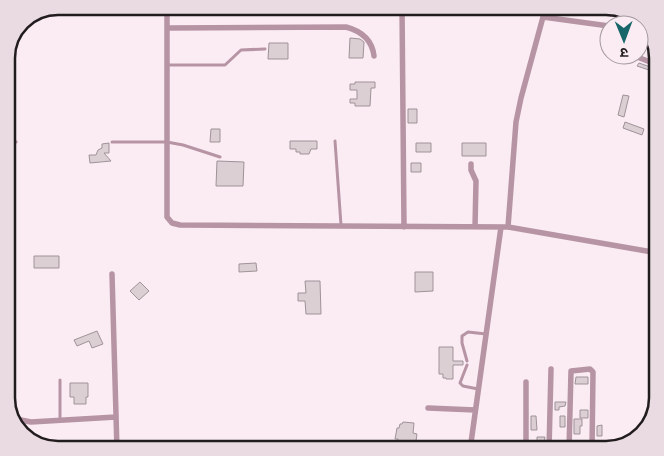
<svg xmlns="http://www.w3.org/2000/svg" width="664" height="456" viewBox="0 0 664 456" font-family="'Sofia Sans Condensed','Noto Sans Devanagari',sans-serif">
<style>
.building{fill:#dccfd4;stroke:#9f9298}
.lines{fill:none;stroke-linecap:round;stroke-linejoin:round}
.service{stroke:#b794a4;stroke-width:3}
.minor{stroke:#b794a4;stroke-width:5.5}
.rim{fill:none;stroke:#211c1e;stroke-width:2.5}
</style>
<rect width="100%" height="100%" fill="#faecf2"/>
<path class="building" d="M283,6h18l-3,7z
M350,38l10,1 4,3 -1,16h-14z
M269,43h19v16h-20z
M639,63l17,6 -1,3 -18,-6z
M355,82h20v6h-4l-1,18h-15v-3h-5v-4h7v-9h-7v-6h5z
M623,95l6,1 -5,21 -6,-2z
M408,109h9v14h-9z
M625,122l19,7 -2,6 -19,-7z
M211,129h9v13h-10z
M290,141h27v8h-6l-2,5h-9v-2h-4v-3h-6z
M109,143v10h-5l7,8 -21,2 -1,-8h7l2,-5 4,-2v-4z
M416,143h15v9h-15z
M462,143h24v13h-24z
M217,161l27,1 -1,24h-27z
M411,163h10v9h-10z
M6,216h5v19h-5z
M34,256h25v12h-25z
M256,263l1,8 -18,1v-8z
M415,272h18v19l-18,1z
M305,281h15l1,33h-15l-1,-13h-7v-8h8z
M140,282l9,9 -10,9 -9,-9z
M97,331l6,13 -11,4 -3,-7 -12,5 -3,-6z
M439,347h14v14h10v4h-10v14h-7v-1h-3v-4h-4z
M576,377h12v7h-13z
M70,383h18v14h-2v7h-12v-7h-4z
M555,402h11l-1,4 -6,1v3h-4z
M580,410h8v8h-8z
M531,416h5l1,14h-6z
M560,416h5v11h-5z
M574,419h8v7h-2v8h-6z
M403,422l11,1 -1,10 4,1 -1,7 6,1 -3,8h-15v-3h-6v-8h-3l2,-11h2l1,-4h2z
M602,425v11h-5v-10z
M537,437h8l-1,7h-7z
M554,443l10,1v6h-10z"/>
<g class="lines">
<path class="service" d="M167,65h58l16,-15 24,-1
M6,134l10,8
M335,141l6,84
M112,142h55l16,3 37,12
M467,361l-5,-18v-7l6,-4 18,2
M467,365l-7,18 3,3 15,3
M60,380v40"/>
<path class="minor" d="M167,6v211l5,6 8,2 328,2 150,26
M402,6l2,221
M543,17l66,9
M167,28l179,-1c15,4 26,12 28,29
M639,35l10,4
M632,55l26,10
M471,164v6l5,11 -1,46
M508,227l8,-105 5,-24 22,-81v-11
M112,274l5,176
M526,382v68
M428,408l47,2
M16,419l15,3 85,-5
M646,429l1,-15 6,-1
M470,450l31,-223
M549,450l2,-81
M569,450l2,-79 19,-2 3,3 -1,78"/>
</g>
<path d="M0 0H664V456H0ZM58 15H606A43 43 0 0 1 649 58V398A43 43 0 0 1 606 441H58A43 43 0 0 1 15 398V58A43 43 0 0 1 58 15Z" fill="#e9dbe1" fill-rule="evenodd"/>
<path class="rim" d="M58 15H606A43 43 0 0 1 649 58V398A43 43 0 0 1 606 441H58A43 43 0 0 1 15 398V58A43 43 0 0 1 58 15Z"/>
<g transform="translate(624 40) rotate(179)"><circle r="24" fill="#faecf2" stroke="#a3999d"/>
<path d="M0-4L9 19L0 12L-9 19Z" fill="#176669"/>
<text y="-8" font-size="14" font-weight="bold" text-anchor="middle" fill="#211c1e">उ</text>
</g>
</svg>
